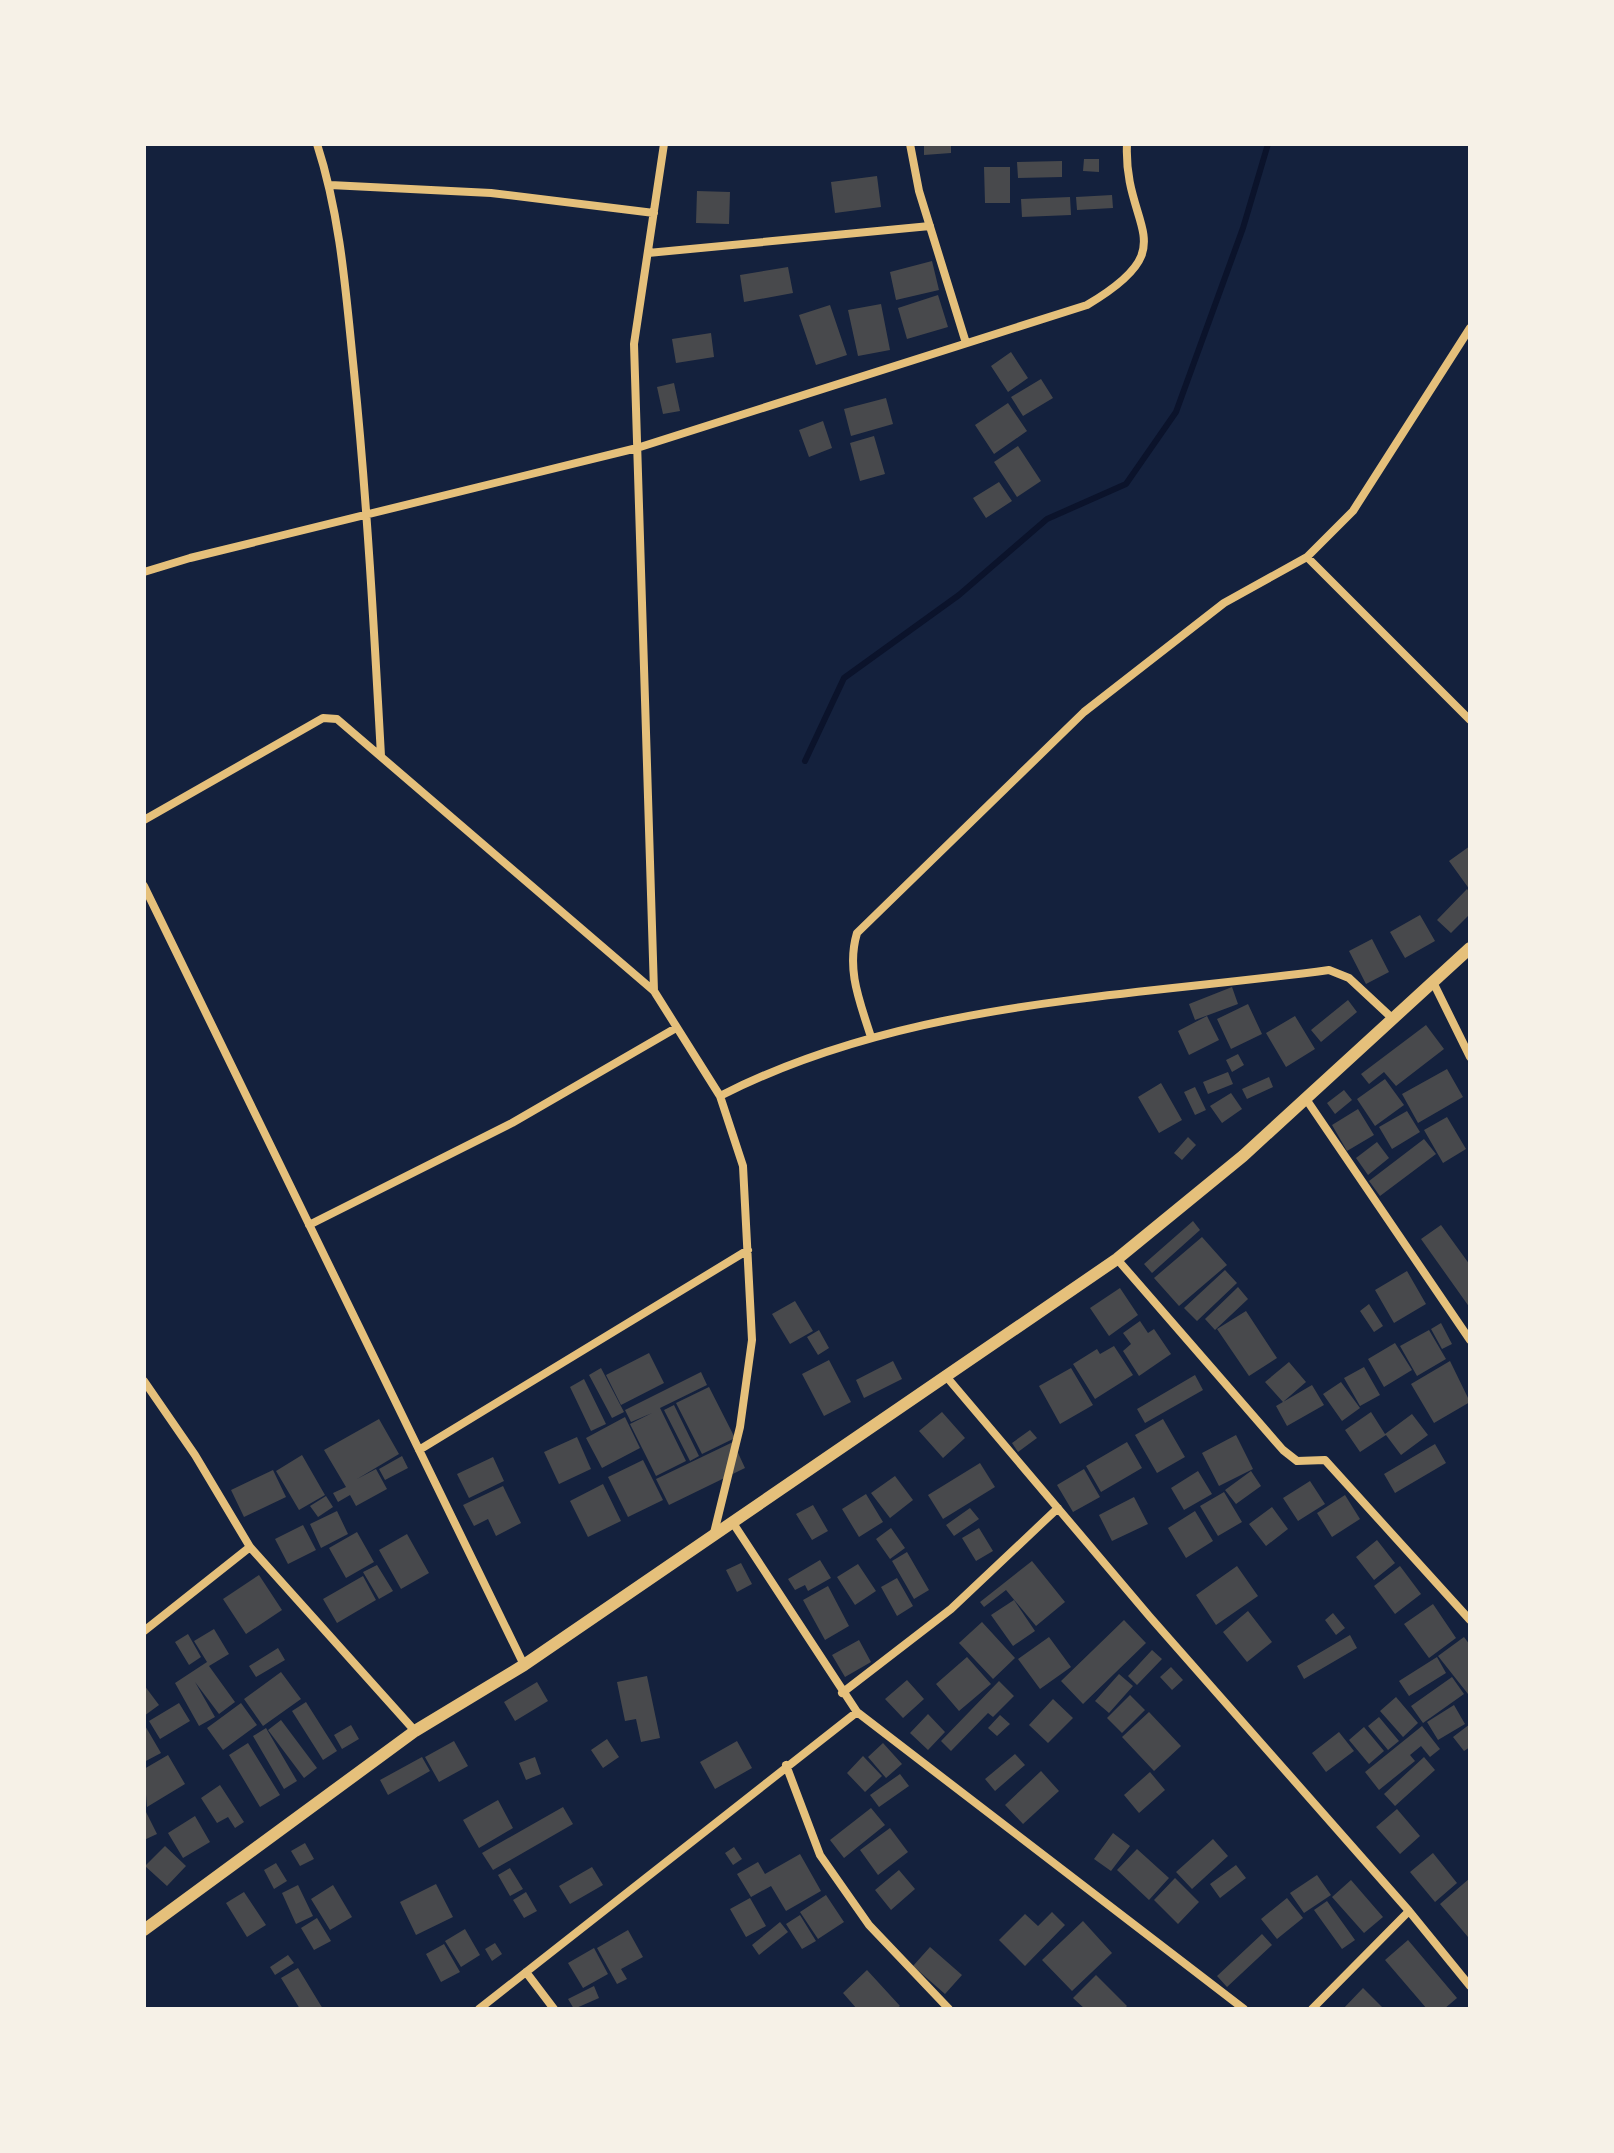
<svg xmlns="http://www.w3.org/2000/svg" width="1614" height="2153" viewBox="0 0 1614 2153" font-family="'DejaVu Sans',sans-serif">
<style>
.lines{fill:none;stroke-linecap:round;stroke-linejoin:round}
.stream{stroke:#0b132b;stroke-width:6}
.building{fill:#48494c}
.minor{stroke:#e5c07b;stroke-width:8}
.tertiary{stroke:#e5c07b;stroke-width:12}
</style>
<rect width="100%" height="100%" fill="#14213d"/>
<g class="lines">
<path class="stream" d="M805,761l39,-83 115,-83 88,-76 79,-35 50,-72 67,-184 25,-84"/>
</g>
<path class="building" d="M924,144h27v9l-27,2z
M1084,159h15v13l-16,-1z
M1062,161v16l-44,1 -1,-16z
M984,167h26v36h-25z
M877,176l4,31 -46,6 -4,-31z
M697,191l33,1 -1,32 -33,-1z
M1112,195l1,13 -36,2 -1,-13z
M1070,197l1,18 -49,2 -1,-18z
M932,261l7,29 -43,10 -6,-28z
M788,267l5,26 -49,9 -4,-27z
M938,295l10,32 -41,12 -9,-31z
M881,304l9,46 -32,6 -10,-46z
M830,305l17,50 -31,10 -17,-50z
M711,333l3,24 -38,6 -4,-24z
M1011,352l17,26 -20,14 -17,-26z
M1041,379l12,19 -30,18 -12,-19z
M674,383l6,28 -17,3 -6,-27z
M886,398l7,26 -42,12 -7,-27z
M1008,403l19,28 -33,23 -19,-29z
M823,421l9,27 -23,9 -10,-27z
M874,436l11,38 -25,7 -10,-38z
M1018,446l23,35 -24,16 -23,-35z
M999,482l13,19 -26,17 -13,-20z
M1470,846v44l-21,-29z
M1467,889l3,4v21l-19,19 -14,-13z
M1420,915l15,26 -30,17 -15,-26z
M1372,939l17,33 -23,12 -17,-33z
M1232,987l6,17 -43,16 -6,-16z
M1348,1000l9,12 -36,30 -10,-12z
M1248,1004l14,30 -31,15 -14,-30z
M1207,1016l12,24 -30,15 -11,-24z
M1295,1016l20,33 -29,18 -20,-34z
M1426,1025l18,24 -48,37 -12,-14 -15,12 -8,-10z
M1238,1054l6,11 -12,7 -6,-12z
M1447,1069l16,28 -45,26 -16,-29z
M1228,1072l5,12 -25,10 -5,-12z
M1269,1077l4,10 -26,12 -5,-10z
M1385,1079l19,26 -29,21 -18,-27z
M1161,1083l21,37 -23,13 -21,-36z
M1195,1087l11,23 -11,5 -11,-23z
M1344,1090l8,10 -17,14 -8,-11z
M1231,1093l11,16 -20,14 -12,-17z
M1358,1109l16,26 -27,16 -15,-26z
M1407,1111l13,21 -28,17 -13,-22z
M1447,1117l19,32 -23,14 -19,-33z
M1188,1137l8,8 -14,15 -8,-7z
M1424,1139l12,15 -56,42 -11,-15z
M1377,1142l12,16 -21,17 -12,-17z
M1193,1221l7,9 -48,43 -8,-9z
M1441,1225l29,40v43l-49,-69z
M1202,1237l25,28 -48,41 -25,-28z
M1225,1270l12,13 -40,38 -13,-13z
M1407,1271l19,33 -32,19 -19,-33z
M1238,1287l10,12 -33,31 -10,-11z
M1120,1288l18,27 -29,21 -19,-28z
M795,1301l18,30 -23,13 -18,-30z
M1369,1304l14,22 -9,6 -14,-21z
M1246,1311l31,47 -28,18 -32,-47z
M1140,1321l8,12 6,-4 17,25 -32,22 -16,-25 8,-7 -8,-11z
M1441,1323l11,21 -10,5 -11,-20z
M819,1330l10,18 -11,7 -11,-18z
M1429,1330l17,29 -29,17 -17,-30z
M1395,1343l17,27 -28,17 -16,-28z
M1114,1346l19,29 -38,24 -22,-35 24,-15 3,5z
M649,1353l15,30 -43,22 -15,-30z
M829,1360l22,42 -27,14 -22,-42z
M893,1361l9,18 -38,19 -8,-18z
M1450,1361l20,41 -36,21 -23,-39z
M1289,1362l17,20 -23,20 -18,-20z
M1364,1367l16,28 -20,11 -16,-28z
M601,1368l23,44 -12,6 -23,-43z
M1071,1368l22,37 -33,19 -21,-38z
M701,1372l6,13 -47,23 26,53 -30,15 -26,-52 22,-11 -21,9 -6,-12z
M1195,1375l8,15 -58,33 -8,-14z
M584,1379l22,45 -15,7 -21,-44z
M1341,1382l19,26 -18,13 -19,-27z
M1312,1385l12,20 -37,21 -11,-20z
M709,1387l26,51 -33,16 -26,-51z
M674,1405l25,51 -9,5 -26,-51z
M942,1412l23,26 -22,20 -24,-27z
M1371,1412l14,22 27,-20 16,21 -27,20 -15,-20 -26,17 -15,-22z
M625,1417l15,31 -38,20 -16,-30z
M379,1419l20,35 -42,25 19,-10 11,20 -31,17 -6,-11 -12,7 -5,-9 13,-6 -22,-37z
M1163,1419l22,38 -28,16 -22,-38z
M1030,1430l7,8 -19,14 -6,-9z
M1236,1435l17,34 -34,17 -17,-33z
M577,1437l14,32 -32,15 -15,-32z
M733,1442l12,26 -76,37 -13,-26z
M1127,1442l15,26 -41,24 -15,-26z
M1435,1444l11,19 -51,30 -11,-19z
M302,1455l23,40 -26,15 -23,-39z
M402,1456l6,12 -23,12 -6,-11z
M493,1457l11,24 -35,17 -12,-24z
M643,1460l20,40 -35,17 -20,-40z
M980,1463l15,24 -52,32 -15,-24z
M1084,1469l16,28 -27,15 -16,-27z
M273,1470l13,27 -42,20 -13,-27z
M1198,1471l14,23 -28,16 -13,-22z
M1251,1471l10,15 -25,18 -11,-14z
M895,1476l18,24 -23,18 -19,-25z
M1310,1481l15,23 -27,17 -15,-23z
M603,1484l18,37 -33,16 -18,-36z
M503,1486l18,37 -25,13 -8,-17 -14,7 -11,-21z
M1224,1492l18,30 -24,14 -18,-30z
M866,1494l17,28 -24,15 -17,-28z
M1345,1495l15,24 -28,18 -15,-24z
M326,1496l7,11 -15,10 -8,-11z
M1134,1497l14,27 -36,17 -13,-26z
M813,1505l15,26 -16,9 -16,-26z
M1272,1507l16,22 -22,17 -17,-22z
M970,1508l9,11 -25,17 -8,-11z
M337,1511l11,23 -27,14 -11,-24z
M1195,1511l18,30 -27,17 -18,-30z
M303,1525l13,25 -28,14 -13,-25z
M891,1528l14,20 -15,11 -14,-20z
M979,1528l14,23 -17,10 -14,-23z
M357,1532l17,30 -28,16 -17,-30z
M407,1534l22,39 -28,16 -22,-39z
M1377,1540l18,23 -21,17 -18,-23z
M907,1552l22,38 -15,9 -22,-38z
M820,1560l11,18 -23,13 -3,-6 -10,5 -7,-11z
M1032,1561l33,41 -29,24 -30,-36 -22,17 -4,-5z
M741,1563l11,21 -15,8 -11,-22z
M858,1564l18,27 -21,14 -18,-28z
M377,1565l16,26 -14,8 -16,-27z
M1237,1566l21,30 -42,29 -20,-30z
M1400,1566l21,28 -26,20 -21,-28z
M259,1575l23,35 -36,24 -23,-35z
M363,1576l13,24 -39,23 -14,-24z
M897,1578l16,28 -16,10 -16,-29z
M828,1586l21,40 -24,14 -22,-40z
M1014,1600l21,31 -22,15 -22,-31z
M1433,1604l23,34 -27,20 -25,-34z
M1248,1611l24,31 -25,20 -24,-30z
M1333,1613l12,15 -9,7 -11,-15z
M1124,1620l22,23 -63,61 -22,-23z
M982,1622l33,36 -22,21 -34,-36z
M214,1629l15,25 -20,12 26,36 -16,12 -24,-32 20,35 -16,9 -24,-43 32,-21 -13,-21z
M188,1634l13,23 -12,8 -14,-23z
M1350,1635l7,13 -53,31 -7,-13z
M1049,1637l22,30 -31,22 -22,-30z
M1464,1637l6,8 -2,49 -30,-38z
M859,1640l12,22 -26,15 -13,-22z
M278,1648l7,12 -29,17 -7,-11z
M1152,1650l10,9 -25,26 -9,-9z
M967,1657l24,27 -32,27 -23,-27z
M1437,1657l9,16 -37,23 -10,-15z
M1171,1667l12,13 -11,10 -12,-13z
M281,1672l20,27 -38,27 -19,-27z
M1119,1674l14,12 -24,27 -14,-12z
M647,1676l13,62 -19,4 -5,-23 -11,2 -8,-39z
M1452,1677l12,17 -41,29 -12,-17z
M907,1680l17,19 -21,19 -18,-19z
M999,1681l15,15 -21,21 -5,-4 -37,38 -10,-10z
M537,1682l11,19 -33,20 -11,-19z
M144,1685l15,20 -15,11z
M1130,1695l15,15 -23,23 -15,-15z
M1396,1697l22,26 -15,14 -23,-26z
M1053,1699l20,19 -25,25 -19,-18z
M306,1702l31,49 -14,9 -31,-49z
M179,1703l11,18 -30,18 -11,-18z
M241,1703l16,22 -34,25 -16,-22z
M1454,1705l11,19 -27,16 -11,-18z
M1149,1712l32,34 -27,25 -32,-34z
M928,1714l17,18 -17,18 -18,-17z
M1000,1715l10,9 -13,12 -9,-8z
M1379,1717l20,24 -11,9 -20,-24z
M281,1720l36,48 -13,10 -36,-48z
M144,1724l17,29 -17,9z
M1470,1724v23l-6,4 -11,-14z
M351,1725l8,14 -17,10 -8,-14z
M1422,1726l18,23 -10,8 -9,-11 -11,9 5,6 -36,29 -14,-18z
M1364,1727l20,24 -15,13 -20,-24z
M266,1728l31,53 -13,8 -31,-53z
M1339,1732l15,19 -28,21 -14,-19z
M607,1739l12,18 -16,11 -12,-18z
M454,1741l14,25 -29,16 -14,-25z
M737,1741l15,27 -37,21 -15,-27z
M248,1743l32,52 -20,12 -31,-52z
M883,1743l19,21 -16,14 -18,-21z
M1015,1754l10,11 -30,26 -10,-12z
M168,1755l17,29 -38,23 -3,-38z
M863,1756l19,20 -17,16 -18,-19z
M422,1757l8,14 -42,24 -8,-15z
M535,1757l6,17 -15,6 -7,-17z
M1424,1757l11,13 -40,36 -11,-12z
M1041,1771l18,20 -36,33 -18,-19z
M1150,1772l15,18 -26,23 -15,-18z
M900,1774l9,12 -30,21 -9,-12z
M220,1785l24,37 -9,6 -7,-11 -11,6 -16,-25z
M498,1800l15,28 -34,20 -16,-28z
M563,1807l10,17 -80,46 -11,-17z
M144,1808l13,26 -13,6z
M871,1808l14,17 -41,33 -14,-18z
M1397,1809l23,27 -20,18 -24,-27z
M195,1816l15,26 -27,16 -15,-25z
M890,1828l18,24 -30,23 -18,-25z
M1113,1833l17,13 -19,25 -17,-12z
M1213,1839l15,17 -36,33 -16,-17z
M305,1843l9,16 -14,7 -9,-15z
M165,1846l21,20 -19,20 -22,-20z
M734,1847l8,12 -9,6 -8,-12z
M1137,1849l32,29 -20,22 -32,-30z
M1433,1853l24,30 -22,19 -25,-30z
M800,1854l21,37 -35,20 -15,-25 -20,11 -14,-23 21,-12 7,12z
M276,1863l11,18 -13,8 -10,-19z
M1236,1865l10,13 -26,20 -10,-14z
M592,1867l11,18 -33,19 -11,-18z
M510,1868l13,21 -13,7 -12,-21z
M899,1870l16,19 -24,21 -16,-20z
M1317,1875l14,20 -27,18 -14,-20z
M1175,1878l24,24 -21,22 -24,-24z
M1470,1878v57l-2,2 -28,-33z
M1351,1880l32,37 -19,16 -32,-36z
M436,1884l17,33 -37,18 -16,-33z
M298,1885l15,31 -17,8 -14,-31z
M333,1885l19,32 -22,13 -19,-31z
M244,1892l22,33 -19,12 -21,-34z
M526,1892l11,19 -13,7 -11,-18z
M826,1895l18,27 -26,17 -18,-27z
M750,1898l16,28 -20,11 -16,-28z
M1287,1898l16,20 -26,21 -16,-20z
M1327,1901l28,39 -13,9 -28,-39z
M1052,1912l13,13 -40,41 -26,-26 26,-26 13,12z
M800,1915l16,26 -14,8 -16,-25z
M317,1918l14,23 -17,9 -13,-22z
M1083,1921l29,32 -40,38 -30,-31z
M780,1922l8,10 -29,23 -7,-10z
M465,1929l15,26 -19,12 -16,-26z
M628,1930l15,27 -22,12 6,10 -10,5 -20,-36z
M1262,1934l10,11 -45,42 -10,-11z
M1408,1940l49,58 -13,11h-17l-42,-49z
M495,1943l7,11 -10,7 -7,-12z
M444,1944l16,28 -19,10 -15,-28z
M930,1947l32,28 -17,19 -32,-28z
M594,1948l14,26 -25,14 -15,-25z
M288,1955l6,8 -19,12 -5,-8z
M298,1968l25,41h-23l-19,-31z
M867,1970l33,36 -4,3h-39l-14,-16z
M1096,1975l31,31 -3,3h-39l-12,-11z
M594,1986l5,12 -25,11 -6,-10z
M1363,1988l21,21h-41z"/>
<g class="lines">
<path class="minor" d="M317,144c24,74 29,151 37,228 13,128 20,256 27,384
M910,144l9,47 47,152
M330,185l161,8 163,20
M648,253l282,-27
M1307,557l163,163
M144,572l46,-14 447,-110 450,-143c101,-60 36,-75 40,-161
M144,820l179,-102 14,1 317,272 66,105 23,70 9,174 -12,87 -27,110
M144,886l380,779
M1433,982l37,75
M654,991l-20,-647 30,-200
M871,1037c-11,-35 -25,-67 -14,-104l227,-221 140,-109 83,-46 46,-46 117,-183
M720,1096c188,-96 403,-98 609,-126l20,8 44,41
M1306,1099l164,241
M309,1225l203,-102 164,-95
M1117,1259l166,191 14,11 28,-1 145,160
M945,1375l205,242 259,294 61,75
M144,1381l51,74 55,92 165,184
M419,1450l329,-200
M733,1523l124,189 387,297
M144,1631l106,-84
M842,1693l109,-84 107,-101
M786,1765l34,90 49,70 80,84
M526,1972l28,37
M479,2009l378,-297
M1312,2009l97,-98"/>
<path class="tertiary" d="M144,1930l271,-199 109,-66 593,-406 126,-103 227,-208"/>
</g>
<rect width="1614" height="2153" fill="none" stroke="#f6f1e7" stroke-width="292"/>
</svg>
